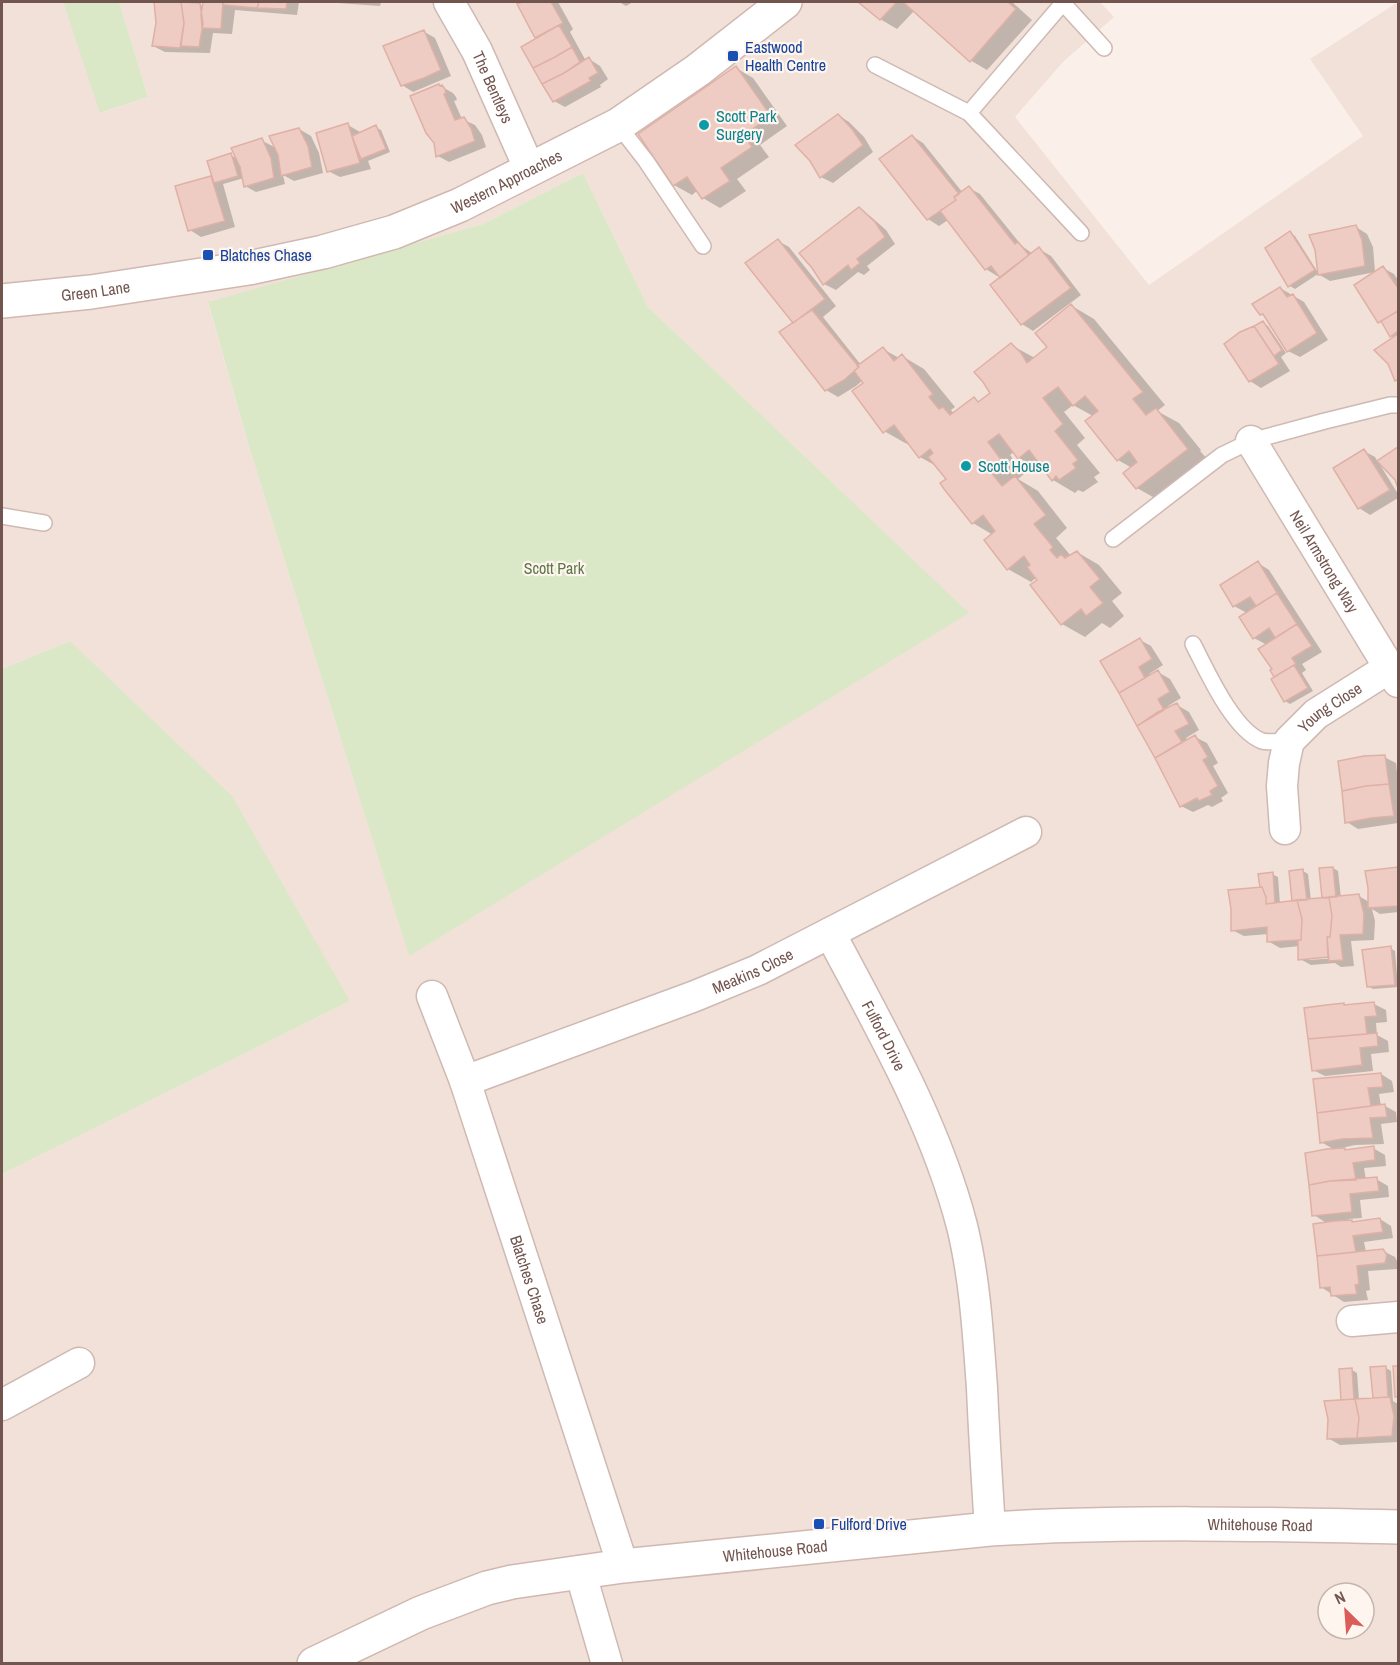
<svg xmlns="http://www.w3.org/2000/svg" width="1400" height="1665" viewBox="0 0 1400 1665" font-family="'Archivo Narrow',sans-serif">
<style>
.residential{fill:#f2e1d8;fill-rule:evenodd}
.green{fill:#dbe8c8}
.shadow{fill:#0003;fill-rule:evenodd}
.building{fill:#eeccc3;stroke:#dfb0a5;stroke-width:1.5}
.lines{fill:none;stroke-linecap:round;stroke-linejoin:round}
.lane-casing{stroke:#ceb9b3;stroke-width:18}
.street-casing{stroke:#ceb9b3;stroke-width:33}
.secondary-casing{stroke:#d0b8b1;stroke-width:36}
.lane{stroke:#fff;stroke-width:15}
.street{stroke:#fff;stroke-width:30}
.secondary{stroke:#fff;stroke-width:33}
.transit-dot{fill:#1a4fb4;stroke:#fef5ef;stroke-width:2}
.culture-dot{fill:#0f9aa8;stroke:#fef5ef;stroke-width:2}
.labels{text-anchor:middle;stroke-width:4.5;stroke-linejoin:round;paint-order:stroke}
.transit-label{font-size:16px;fill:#164399;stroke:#fef5ef;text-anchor:start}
.street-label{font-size:16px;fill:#73554f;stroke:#fef5ef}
.culture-label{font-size:16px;fill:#0d838f;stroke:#fef5ef;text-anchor:start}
.park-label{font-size:16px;fill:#5f7848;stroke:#fef5ef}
</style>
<rect width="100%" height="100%" fill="#fbf0e9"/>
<path class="residential" d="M2,2h61l38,111 47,-16 -29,-95h739l21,18 18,-18h6l66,59 47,-51 -8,-8h92l14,15 -51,45 -48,55 134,168 214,-149 -53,-77 88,-57v1661h-1396v-489l348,-173 -280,-360 -68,28zM736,67l8,68 8,12 -31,21 8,13 -27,18 -15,-22 -14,9 -35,-52zM583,173l65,134 320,306 -559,342 -159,-505 -42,-147 275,-79zM1328,1593h36v36h-36z"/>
<path class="green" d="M63,2h56l29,95 -48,16z
M583,173l65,134 321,306 -560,343 -159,-506 -42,-148 275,-78z
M70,641l162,155 118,205 -348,173v-505z"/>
<path class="shadow" d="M204,2h95l-2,13 -62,-5 -3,24 -19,-1 -3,20 -45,-1 -12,-6 46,-42 5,3z
M324,2h57l-1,4z
M525,2h33l15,27 -3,3 16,29 3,-2 11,7 8,13 -8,6 1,2 -36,20 -11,-6 -15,-63 -3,-1 -17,-32z
M619,2h14l-7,4z
M860,2h152l20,18 -45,50 -17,-10 -55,-50 -18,19 -17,-10z
M423,31l12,7 16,38 -38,16 -11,-7z
M736,68l17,10 34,48 -27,19 9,12 -32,22 9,12 -26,17 -17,-10 -5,-8 -6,5 -18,-10z
M442,87l11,6 3,4 1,3 -3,1 8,18 13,6 7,10 4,12 -37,15 -11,-6z
M838,115l11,7 15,15 9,15 -40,31 -12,-6z
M348,125l12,7v2l15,-7 6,3 9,22 -22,9 3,8 -31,8 -12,-6z
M299,129l12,7 8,17 4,20 -29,8 -11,-6 2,9 -29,8 -11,-6 -1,-8 -21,6 12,43 -34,10 -11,-7 21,-52 3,1 16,-24 8,4 23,-19 15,8z
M912,136l11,7 40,50 6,-5 11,6 42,52 11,8 6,-5 12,7 30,39 -48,36 -11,-7 -23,-50 -2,2 -11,-7 -38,-49 -9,6 -11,-7z
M859,209l11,7 16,14 9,14 -28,22 3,4 -6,5 -6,-3 -22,18 -12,-6z
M1356,227l11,7 6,13 2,25 -45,9 -12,-7 -23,15 -5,-3v-53l5,3 24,38z
M778,241l11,6 47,59 -13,11 38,48 22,-16 16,9 3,-2 22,13 31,38 -4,3 3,4 20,-15 6,3 12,-9 19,-48 24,13 14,-10 23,-42 22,13 71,86 -8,6 22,12 22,27 -1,1 10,11 -50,39 -23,-13 -12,-15 7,-5 -14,-8 -25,-44 -20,-11 -9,7 21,26 -8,7 23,28 -6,4 4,5 -15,10 -5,-2 -3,3 -22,-13 -8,-11 -3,2 -23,-13 -5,-6 -4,3 14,19 -6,5 20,12 29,37 -11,10 15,18 6,-4 22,13 23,28 -10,8 12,15 -14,12 -8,-5 -17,14 -23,-13 -22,-44 -3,-3 -6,5 -23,-13 -15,-34 -20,-12 -25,-44 -10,-12 -18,-10 -11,-14 -2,1 -23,-13 -21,-51 -7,6 -18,11 -12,-7 -45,-58 14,-8z
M1383,268l11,6 4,6v101l-2,-1 -1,-42 -4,-2 -7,-11 -4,-3z
M1280,288l24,14 24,38 -28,17 -12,-6 -21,-34 -6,-3z
M1263,323l5,3 18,27 -5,4 9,14 -29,17 -11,-7 -9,-47z
M1398,449v35l-2,-4 -17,-17 19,31v4l-28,17 -11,-7 5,-57 11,6 3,5z
M1258,563l11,7 53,82 -20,12 4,6 -4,3 11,18 -23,13 -5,-3 -13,-30 2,-2 -7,-24 -13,-7 -7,-25 -13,-7z
M1140,640l11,6 12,19 -14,9 2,2 7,-4 12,7 11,19 -13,8 2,3 7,-4 12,7 10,18 -13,8 2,3 7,-4 12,6 11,20 -5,3 15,27 -7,5 2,3 -11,6 -4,-2 -15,7 -12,-6 -42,-81 -37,-64z
M1384,757l12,6 2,19v41l-40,6 -11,-7z
M1333,868l5,3 3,27 18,-2 10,6 -2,-30 31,-3v43l-18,2 -8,-5 3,12 -1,19 -23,1 3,25 -13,1 -6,-4 -24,2 -11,-6v-13l-20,2 -12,-7v-7l-24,2 -12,-6 32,-42 8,-14 6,3 2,27 14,-2 9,-31 5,3 3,27 16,-2zM1336,955v3l-27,2v-3z
M1390,948l5,3 3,36 -25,2 -5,-3z
M1374,1004l12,6 1,12 -11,1 1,12 11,6 1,11 -18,2 2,17 -48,5 -12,-6z
M1381,1074l11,7 2,11 -15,2 2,12h4l11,6 1,10 -16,2 3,20 -29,1 -14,3 6,3 26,-3 12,7 1,11 -22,2 2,12 10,-1 12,7 1,11 -29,3 2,18 -14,1 6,4 26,-4 11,7 2,12 -29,4 2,10 17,-1 12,6 3,6 -1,6 -29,2 2,19 -4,1 2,9 -24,2 -23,-15 7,-63 -14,-9 21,-65 -14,-8 -7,-61z
M1386,1368l5,3 2,30 5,3v38l-58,3 -12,-7 14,-37 10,-31 5,3 2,27h15z"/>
<path class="building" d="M154,2h27l3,21 -4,25 -28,-2 4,-23z
M181,2l19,1 3,21 -4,23 -18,-1 3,-23z
M203,2h20l-2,27 -19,-1 -1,-14z
M223,2h36l-2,6 -33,-3z
M259,2h28l-1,7 -29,-1z
M522,2h29l12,21 -28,15 -18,-34z
M858,2h39l-17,18z
M903,2h105l8,7 -46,53z
M559,25l13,22 -17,10 -22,11 -12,-21z
M424,30l17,40 -17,8 -23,8 -18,-40z
M572,47l8,15 -16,11 -22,11 -9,-16 22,-11z
M589,57l9,16 -9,5 2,3 -38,21 -11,-18 22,-11z
M736,66l35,50 -27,19 8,12 -31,21 9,13 -28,18 -15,-22 -14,9 -35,-52z
M439,84l1,2 2,-1 3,4 1,4 -2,1 11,26 9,-3 7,11 4,13 -39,16 -2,-14 -8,-10 -16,-37z
M838,114l14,15 11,16 -43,33 -10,-17 -15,-16z
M348,123l12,40 -33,9 -11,-39z
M376,125l10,24 -25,10 -9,-23z
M299,128l9,18 4,21 -31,9 -3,-21 -9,-19z
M912,135l47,59 -5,3 2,3 -29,20 -48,-61z
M262,138l9,20 3,20 -30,9 -4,-20 -9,-19z
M231,153l7,23 -24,7 -7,-22z
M211,176l14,45 -37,10 -13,-45z
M969,186l46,58 3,-2 11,13 -29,23 -9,-12 -6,4 -45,-59 16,-11 -2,-3z
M859,207l16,15 10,15 -28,22 3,4 -9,7 -3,-5 -25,20 -11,-17 -13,-15z
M1356,225l6,15 3,26 -47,9 -3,-25 -6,-15z
M1290,231l25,39 -27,17 -23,-39z
M778,239l47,60 -32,24 -48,-60z
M1039,247l32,41 -50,37 -31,-40z
M1383,266l15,22v23l-20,12 -24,-38z
M1280,287l7,10 6,-3 24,39 -30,19 -24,-38 -3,1 -8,-11z
M1071,304l72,88 -10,7 13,16 10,-7 32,41 -52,40 -13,-16 14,-11 -8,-11 -12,10 -32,-40 13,-10 -13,-15 -12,10 -15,-19 -15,11 20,26 -8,7 23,29 -5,4 3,4 -17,12 -3,-4 -4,5 -23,-31 -11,9 -19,-25 -11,8 14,19 -12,10 12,15 13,-10 31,39 -12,9 19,23 -3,3 7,8 4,-4 4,4 12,-7 23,28 -10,8 13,16 -17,13 -5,-7 -20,16 -31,-40 7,-5 -10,-13 3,-2 -6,-9 -17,14 -23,-30 11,-9 -12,-16 -11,9 -28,-35 -4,-6 6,-4 -18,-22 5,-4 -3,-4 -11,9 -25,-33 -11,8 -31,-42 11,-8 -9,-12 5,-4 -2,-1 26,-19 11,14 8,-7 31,40 -4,3 10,12 4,-2 7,8 24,-18 4,5 12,-9 -7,-11 -9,-10 37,-29 10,10 6,10 20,-16 -12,-14z
M812,310l47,57 -15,13 -19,11 -46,-59z
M1398,311v20l-8,6 -9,-16z
M1263,321l19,29 -8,6 -20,-30z
M1254,326l25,38 -30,18 -25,-38 16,-12z
M1398,334v45l-3,2 -7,-17 -14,-14z
M1398,447v41l-3,-8 -18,-19z
M1364,449l26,41 -32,19 -25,-41z
M1258,561l19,32 -21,13 -6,-9 -17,10 -13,-22z
M1277,593l20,31 -22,14 -6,-10 -16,11 -14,-22z
M1297,624l15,22 -20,12 4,6 -22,13 -4,-7 2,-1 -14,-20z
M1140,638l12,21 -13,8 6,11 -26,15 -19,-32z
M1294,665l14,23 -24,14 -13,-23z
M1158,670l12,22 -12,7 6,11 -27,16 -18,-33z
M1177,703l12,21 -14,7 7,11 -27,16 -18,-32 21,-14z
M1195,735l13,22 -5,3 15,26 -8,5 2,4 -13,6 -2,-3 -17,9 -25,-49z
M1385,755l4,29 -23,2 -24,5 -4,-30 26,-5z
M1389,784l5,32 -23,2 -26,5 -3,-32 24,-5z
M1333,867l3,30 -14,1 -3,-30z
M1398,867v39l-30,2v-20l-3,-17z
M1303,869l4,31 -15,1 -3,-30z
M1273,872l2,31 -9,1v-7l-4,-10h-2l-2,-13z
M1262,887l4,10v7l31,-4 5,19 -1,21 -34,2v-15l-36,4v-22l-3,-19z
M1359,894l5,20 -1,20 -23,1 3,25 -14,1 -2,-24h3l2,-21 -3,-19z
M1329,897l3,19 -2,21h-3l1,20 -30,3v-20h3l1,-21 -5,-19z
M1391,946l4,39 -28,2 -5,-37z
M1374,1002l3,14 -12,1 2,17 -59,5 -4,-31 22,-3 18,-2v2z
M1377,1033l1,13 -18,2 2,17 -50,6 -4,-32z
M1381,1073l2,14 -15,1 3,18 -54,7 -4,-34z
M1385,1104l2,13 -17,1 3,20 -31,1 -22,4 -3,-30z
M1374,1146l1,14 -22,3 3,17 -26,1 -21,4 -4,-32 22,-4 18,-1v2z
M1377,1177l2,14 -29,3 2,18 -40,4 -3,-31 21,-4z
M1380,1218l3,14 -30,4 3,16 -39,4 -4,-32 21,-3 18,-1v2z
M1383,1249l4,6 -2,8 -28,3 2,18 -4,1 2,9 -26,2 -1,-9 -10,1 -3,-32z
M1386,1366l2,31 -15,1 -3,-31z
M1393,1366h5v31h-3z
M1352,1368l2,31 -13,1 -2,-31z
M1390,1397l4,19 -2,20 -35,2 2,-20 -4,-19z
M1355,1399l4,19 -2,20 -30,1 1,-20 -4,-18z"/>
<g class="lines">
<g class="lane-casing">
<path id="lane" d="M1062,2l42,46
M875,65l94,48 112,120
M969,113l94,-110
M618,125l28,36 57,85
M2,516l42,7
M1113,539l109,-84 29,-14 74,-20 65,-16h8
M1193,644c14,27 40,86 69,97 7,2 19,0 27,0"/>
</g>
<g class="street-casing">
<g id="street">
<path id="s1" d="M449,2l28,49 53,119"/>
<path id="s2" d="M1251,441l147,241"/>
<path id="s3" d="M1285,829l-3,-43 2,-23 5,-22 27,-27 73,-46"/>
<path id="s4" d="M830,933c50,95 105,189 132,293 13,53 16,108 20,162 2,47 5,94 8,141"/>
<path id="s5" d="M432,996l33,85 158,485"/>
<path id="s6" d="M465,1081l230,-85 63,-26 268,-138"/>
<path d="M1352,1321l46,-4"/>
<path d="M2,1405l77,-42"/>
<path d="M580,1571l27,93"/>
</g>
</g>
<g class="secondary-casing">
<g id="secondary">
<path id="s7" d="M2,301l89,-9 163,-25 69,-15 71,-20 66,-27 158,-80 80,-55 87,-68"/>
<path id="s8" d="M314,1664l107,-51 66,-25 25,-6 111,-16 367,-37c136,-8 272,-5 408,-2"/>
</g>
</g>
<use href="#lane" class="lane"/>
<use href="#street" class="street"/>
<use href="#secondary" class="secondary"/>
</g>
<g class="transit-dot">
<rect x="727" y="50" width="12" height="12" rx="3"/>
<rect x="202" y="249" width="12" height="12" rx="3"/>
<rect x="813" y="1518" width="12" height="12" rx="3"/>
</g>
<g class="culture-dot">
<circle cx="704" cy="125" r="6"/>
<circle cx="966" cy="466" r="6"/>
</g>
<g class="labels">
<g class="transit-label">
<text x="745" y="53">Eastwood<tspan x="745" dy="18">Health Centre</tspan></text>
<text x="220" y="261">Blatches Chase</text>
<text x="831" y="1530">Fulford Drive</text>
</g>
<g class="street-label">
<text dy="6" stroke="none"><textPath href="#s1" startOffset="96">The Bentleys</textPath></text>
<text dy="6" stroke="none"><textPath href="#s7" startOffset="522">Western Approaches</textPath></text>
<text dy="6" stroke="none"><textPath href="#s7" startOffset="94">Green Lane</textPath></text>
<text dy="6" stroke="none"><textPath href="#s2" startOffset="141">Neil Armstrong Way</textPath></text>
<text dy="6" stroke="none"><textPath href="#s3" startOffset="142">Young Close</textPath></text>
<text dy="6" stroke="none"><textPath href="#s6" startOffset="308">Meakins Close</textPath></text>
<text dy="6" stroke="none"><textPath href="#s4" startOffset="116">Fulford Drive</textPath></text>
<text dy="6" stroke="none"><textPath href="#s5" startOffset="300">Blatches Chase</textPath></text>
<text dy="6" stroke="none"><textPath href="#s8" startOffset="966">Whitehouse Road</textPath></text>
<text dy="6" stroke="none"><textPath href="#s8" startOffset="480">Whitehouse Road</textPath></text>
</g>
<g class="culture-label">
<text x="716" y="122">Scott Park<tspan x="716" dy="18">Surgery</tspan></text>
<text x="978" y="472">Scott House</text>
</g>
<g class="park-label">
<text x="554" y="574">Scott Park</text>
</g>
</g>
<rect width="1400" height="1665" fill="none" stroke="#73554f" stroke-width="6"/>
<g transform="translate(1346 1611) rotate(335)"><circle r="28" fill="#fef5ef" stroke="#c6b5af" stroke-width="1.5"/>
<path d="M0-4.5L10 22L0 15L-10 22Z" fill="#da5d59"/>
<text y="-9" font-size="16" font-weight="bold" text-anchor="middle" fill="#73554f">N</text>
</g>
</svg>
